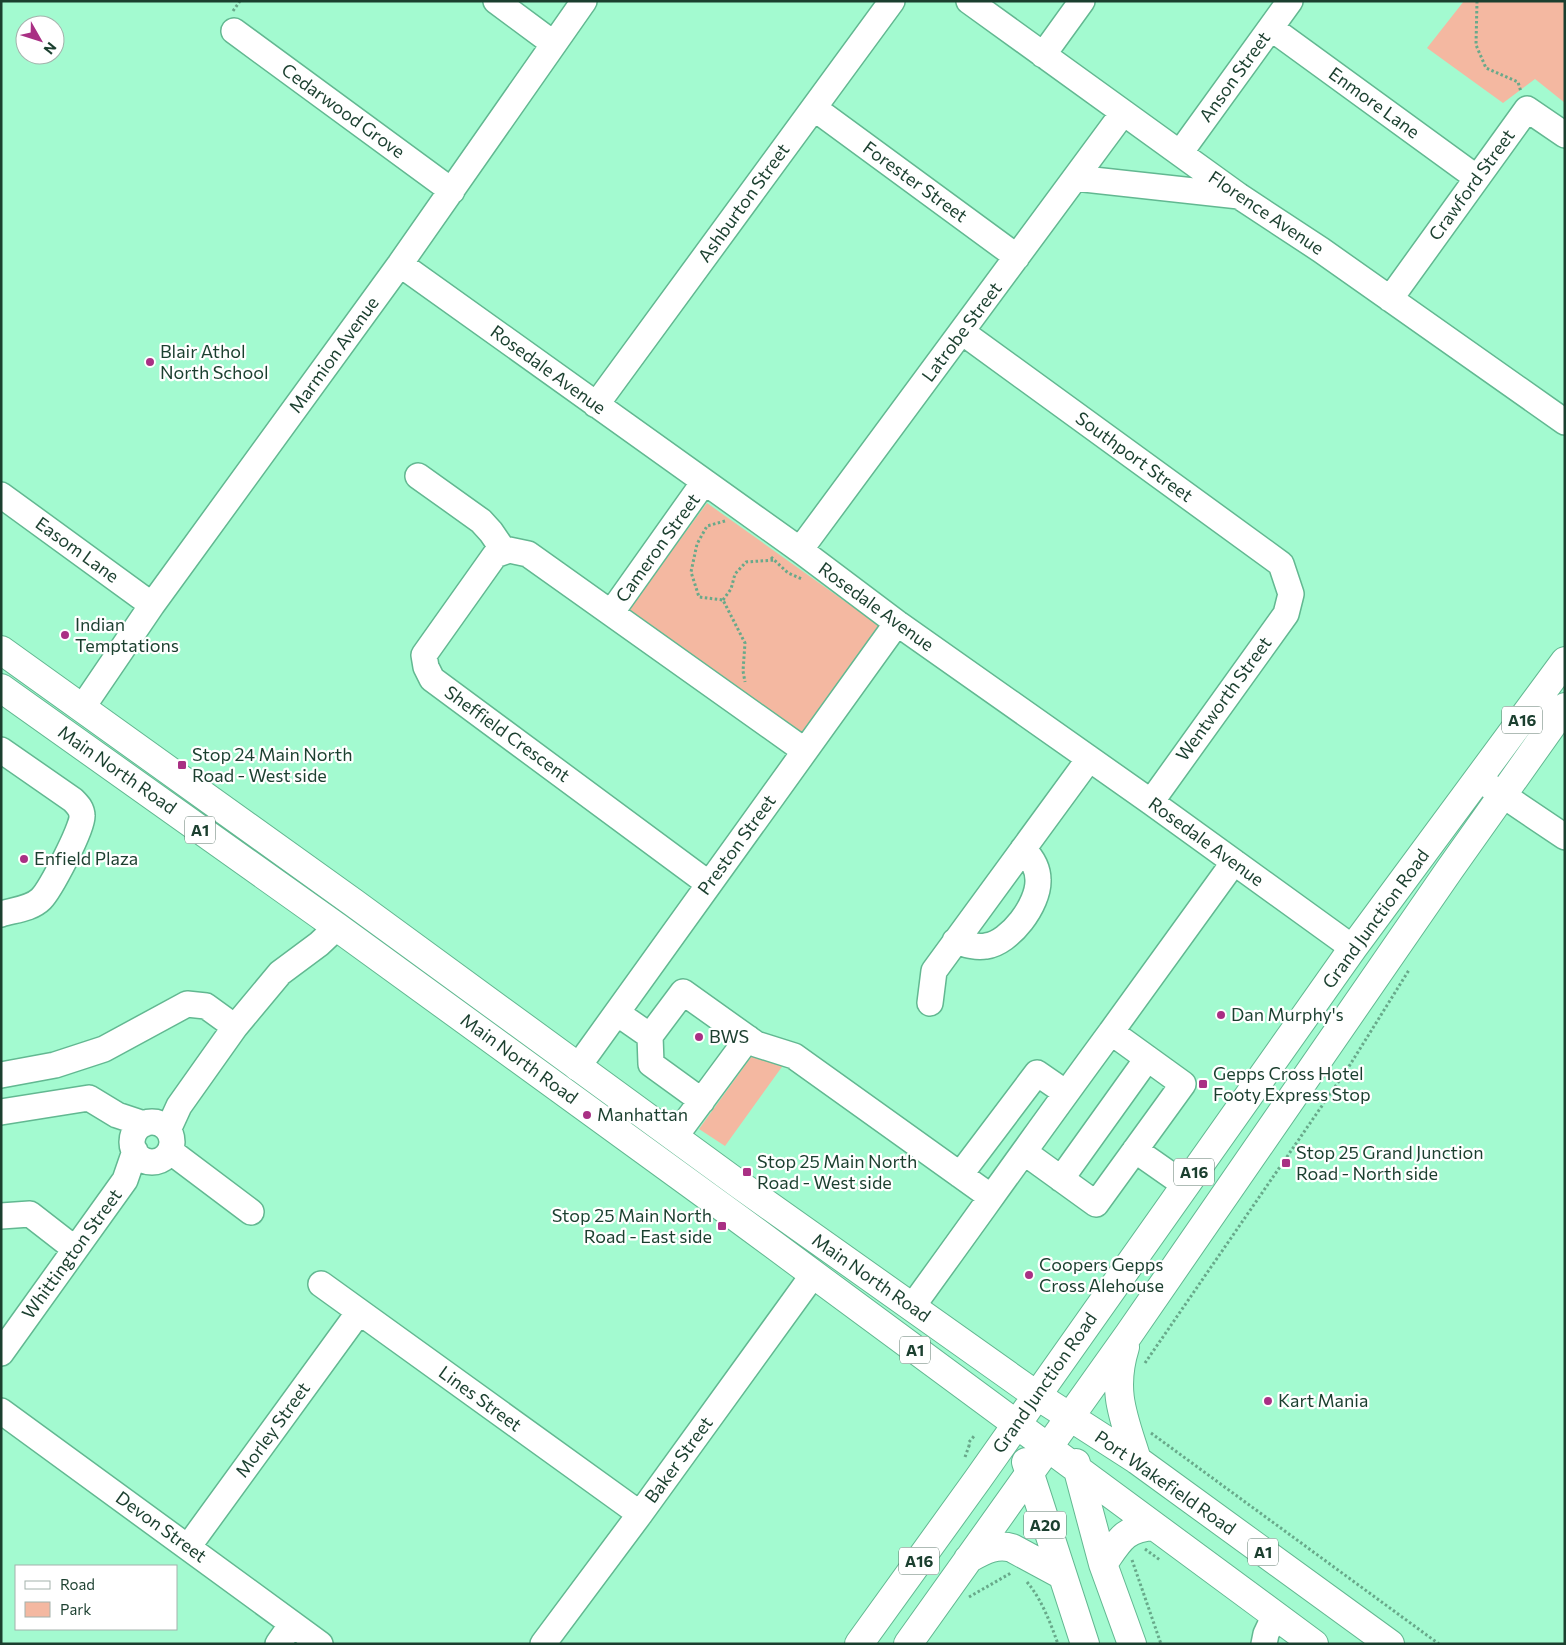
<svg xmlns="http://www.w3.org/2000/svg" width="1566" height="1645" viewBox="0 0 1566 1645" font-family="Commissioner,sans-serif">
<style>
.green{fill:#f4b8a1}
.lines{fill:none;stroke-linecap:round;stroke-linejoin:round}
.minor-casing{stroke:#62b891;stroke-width:28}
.highway-casing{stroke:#62b891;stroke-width:30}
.path{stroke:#68a98a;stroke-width:3;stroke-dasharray:2.5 2.5;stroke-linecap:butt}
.minor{stroke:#fff;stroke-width:25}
.highway{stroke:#fff;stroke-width:28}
.poi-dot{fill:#a93084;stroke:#fff;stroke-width:2}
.labels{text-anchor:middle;stroke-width:4.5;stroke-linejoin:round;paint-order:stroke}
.shield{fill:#fff;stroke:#5f796d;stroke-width:1}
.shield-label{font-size:16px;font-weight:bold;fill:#1b3f2f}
.street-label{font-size:18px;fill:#1b3f2f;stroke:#fff}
.poi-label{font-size:18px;fill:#1b3f2f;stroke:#fff;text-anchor:start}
</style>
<rect width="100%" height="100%" fill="#a3fad0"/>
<path class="green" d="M1464,1h101v102l-30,-24 -32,24 -76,-55z
M707,503l174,124 -78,109 -177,-123z
M754,1053l30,11 -59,82 -26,-17z"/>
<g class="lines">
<g class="minor-casing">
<path id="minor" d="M496,1l58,43
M969,1l270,195 82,54 244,172
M1271,28l206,150
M234,31l218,160
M1043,55l39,-54
M814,108l203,149
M1180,153l110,-152
M1075,178l164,18
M400,264l400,286 97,73 254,179 202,146
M1390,299l137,-190 38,26
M962,332l319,232 10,30 -5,20 -135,188
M596,405l296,-404
M418,476l63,45 10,11 13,19
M1,495l151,110
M800,550l323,-437
M611,613l93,-131
M82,708l70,-103 248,-341 184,-263
M1,750l72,50c5,5 9,9 9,16 1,12 -32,74 -41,83 -10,10 -27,11 -40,15
M1479,779l86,58
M709,884l-277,-205 -6,-12 -2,-12 71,-100 14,-5 19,4 277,197
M955,941c10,3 20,7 31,5 24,-3 53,-42 52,-66 0,-13 -6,-22 -15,-31
M930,1003l4,-32 155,-212
M617,1013l33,23
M1111,1032l123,-170
M577,1068l320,-445
M1,1075l54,-10 49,-16 83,-45 19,2 29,21
M702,1101l-51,-37 -1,-28 33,-44 73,52 38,12 197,141
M1,1112l88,-14 28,17 27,9
M132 1142a20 20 0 1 1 40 0a20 20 0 1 1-40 0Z
M168,1130l11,-24 56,-79 45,-54 39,-29 18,-17
M674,1138l74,-100
M1135,1150l50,35
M170,1151l81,61
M960,1175l77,-102 29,20
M1061,1179l86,-120
M1,1216l29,-2 45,35
M321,1284l319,230
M912,1307c66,-91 132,-184 199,-275l72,52 -87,120 -72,-52
M1,1353l124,-173 10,-29
M1,1411l319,233
M188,1547l171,-235
M278,1644l14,-20
M543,1644l97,-130 173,-239
M1264,1644l2,-10 9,-19"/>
</g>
<g class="highway-casing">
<path id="highway" d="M1,650l353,253 386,282 296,210 101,65 253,184
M1,688l336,239 399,290 578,427
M1125,1347c-14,45 -1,71 12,113
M1026,1462l59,182
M1076,1463l27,101 29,80
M968,1559c15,-8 28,-16 44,-11l50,27
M1103,1564c16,-23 21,-36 51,-38
M859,1644l119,-165 375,-531 212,-287
M908,1644l221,-310 321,-465 115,-162"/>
</g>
<path class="path" d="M1477,1l-1,44 10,23 32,14 3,10
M233,11l7,-10
M725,521l-18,5 -10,18 -6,28 8,25 24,3 22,43 -2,28 2,11
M771,557l17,16 14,6
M723,600l8,-11 4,-15 11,-12 29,-2
M1145,1363l203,-295 61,-98
M1151,1433l288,211
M969,1447v-5l6,-7
M965,1457l4,-11
M1145,1549l15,11
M1132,1560l29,84
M1027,1582c15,18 23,40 31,62
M969,1597l42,-24"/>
<use href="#minor" class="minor"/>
<use href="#highway" class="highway"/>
</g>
<g class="poi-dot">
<circle cx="150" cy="362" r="5"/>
<circle cx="65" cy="635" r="5"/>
<rect x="177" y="760" width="10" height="10" rx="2.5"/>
<circle cx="24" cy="859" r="5"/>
<circle cx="1221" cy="1015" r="5"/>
<circle cx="699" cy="1037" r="5"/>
<rect x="1198" y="1079" width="10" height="10" rx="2.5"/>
<circle cx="587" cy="1115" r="5"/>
<rect x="1281" y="1158" width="10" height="10" rx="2.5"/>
<rect x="742" y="1167" width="10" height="10" rx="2.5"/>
<rect x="717" y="1221" width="10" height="10" rx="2.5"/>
<circle cx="1029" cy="1275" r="5"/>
<circle cx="1268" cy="1401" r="5"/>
</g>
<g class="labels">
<g class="shield">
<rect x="1502" y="706.5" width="40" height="27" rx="4"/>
<rect x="185" y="816.5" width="30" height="27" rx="4"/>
<rect x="1174" y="1158.5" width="40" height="27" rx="4"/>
<rect x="900" y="1336.5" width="30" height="27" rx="4"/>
<rect x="1024" y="1511.5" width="42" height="27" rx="4"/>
<rect x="1248" y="1538.5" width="30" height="27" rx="4"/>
<rect x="899" y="1547.5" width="40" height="27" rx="4"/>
</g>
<g class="shield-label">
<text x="1522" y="726">A16</text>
<text x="200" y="836">A1</text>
<text x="1194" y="1178">A16</text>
<text x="915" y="1356">A1</text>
<text x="1045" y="1531">A20</text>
<text x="1263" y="1558">A1</text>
<text x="919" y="1567">A16</text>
</g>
<g class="street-label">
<text transform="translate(1235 77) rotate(-54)" y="6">Anson Street</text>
<text transform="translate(1374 103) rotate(36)" y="6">Enmore Lane</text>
<text transform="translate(343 111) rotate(36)" y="6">Cedarwood Grove</text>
<text transform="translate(915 182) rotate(36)" y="6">Forester Street</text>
<text transform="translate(1472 185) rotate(-54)" y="6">Crawford Street</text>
<text transform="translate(744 203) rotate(-54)" y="6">Ashburton Street</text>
<text transform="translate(1266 213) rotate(34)" y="6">Florence Avenue</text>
<text transform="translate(962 332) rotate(-53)" y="6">Latrobe Street</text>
<text transform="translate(334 355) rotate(-54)" y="6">Marmion Avenue</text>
<text transform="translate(548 370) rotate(36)" y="6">Rosedale Avenue</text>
<text transform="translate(1134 457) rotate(36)" y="6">Southport Street</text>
<text transform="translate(658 548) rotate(-54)" y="6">Cameron Street</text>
<text transform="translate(77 550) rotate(36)" y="6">Easom Lane</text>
<text transform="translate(876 607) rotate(36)" y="6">Rosedale Avenue</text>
<text transform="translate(1224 699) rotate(-54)" y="6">Wentworth Street</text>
<text transform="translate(507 734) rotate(36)" y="6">Sheffield Crescent</text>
<text transform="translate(117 770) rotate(35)" y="6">Main North Road</text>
<text transform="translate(1206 842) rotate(36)" y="6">Rosedale Avenue</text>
<text transform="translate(737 845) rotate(-54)" y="6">Preston Street</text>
<text transform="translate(1376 919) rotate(-54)" y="6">Grand Junction Road</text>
<text transform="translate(519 1059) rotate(36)" y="6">Main North Road</text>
<text transform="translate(72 1254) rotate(-54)" y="6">Whittington Street</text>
<text transform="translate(871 1278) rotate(35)" y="6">Main North Road</text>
<text transform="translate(1045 1383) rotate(-55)" y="6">Grand Junction Road</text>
<text transform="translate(480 1399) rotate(36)" y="6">Lines Street</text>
<text transform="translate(273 1430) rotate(-54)" y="6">Morley Street</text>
<text transform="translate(679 1460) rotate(-54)" y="6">Baker Street</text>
<text transform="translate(1165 1483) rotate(35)" y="6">Port Wakefield Road</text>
<text transform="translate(161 1527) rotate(36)" y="6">Devon Street</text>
</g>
<g class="poi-label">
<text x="160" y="358">Blair Athol<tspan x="160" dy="21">North School</tspan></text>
<text x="75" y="631">Indian<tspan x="75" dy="21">Temptations</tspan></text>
<text x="192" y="761">Stop 24 Main North<tspan x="192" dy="21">Road - West side</tspan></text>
<text x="34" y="865">Enfield Plaza</text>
<text x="1231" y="1021">Dan Murphy's</text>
<text x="709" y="1043">BWS</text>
<text x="1213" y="1080">Gepps Cross Hotel<tspan x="1213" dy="21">Footy Express Stop</tspan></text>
<text x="597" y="1121">Manhattan</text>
<text x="1296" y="1159">Stop 25 Grand Junction<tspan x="1296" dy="21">Road - North side</tspan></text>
<text x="757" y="1168">Stop 25 Main North<tspan x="757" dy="21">Road - West side</tspan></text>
<text x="712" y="1222" text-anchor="end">Stop 25 Main North<tspan x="712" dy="21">Road - East side</tspan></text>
<text x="1039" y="1271">Coopers Gepps<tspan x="1039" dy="21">Cross Alehouse</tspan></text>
<text x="1278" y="1407">Kart Mania</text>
</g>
</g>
<rect width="1566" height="1645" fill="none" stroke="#1b3f2f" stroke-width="5"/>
<rect x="15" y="1565" width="162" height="65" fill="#ffffff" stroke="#a4b2ac"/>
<rect x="25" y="1581" width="25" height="8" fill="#ffffff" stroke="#a4b2ac"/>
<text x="60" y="1590" font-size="15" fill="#1b3f2f">Road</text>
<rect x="25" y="1602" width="25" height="15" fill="#f4b8a1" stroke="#a4b2ac"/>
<text x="60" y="1615" font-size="15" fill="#1b3f2f">Park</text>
<g transform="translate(40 40) rotate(129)"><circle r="24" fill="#ffffff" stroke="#a4b2ac"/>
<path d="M0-4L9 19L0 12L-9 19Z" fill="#a93084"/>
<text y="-8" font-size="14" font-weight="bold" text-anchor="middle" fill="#1b3f2f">N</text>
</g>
</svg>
